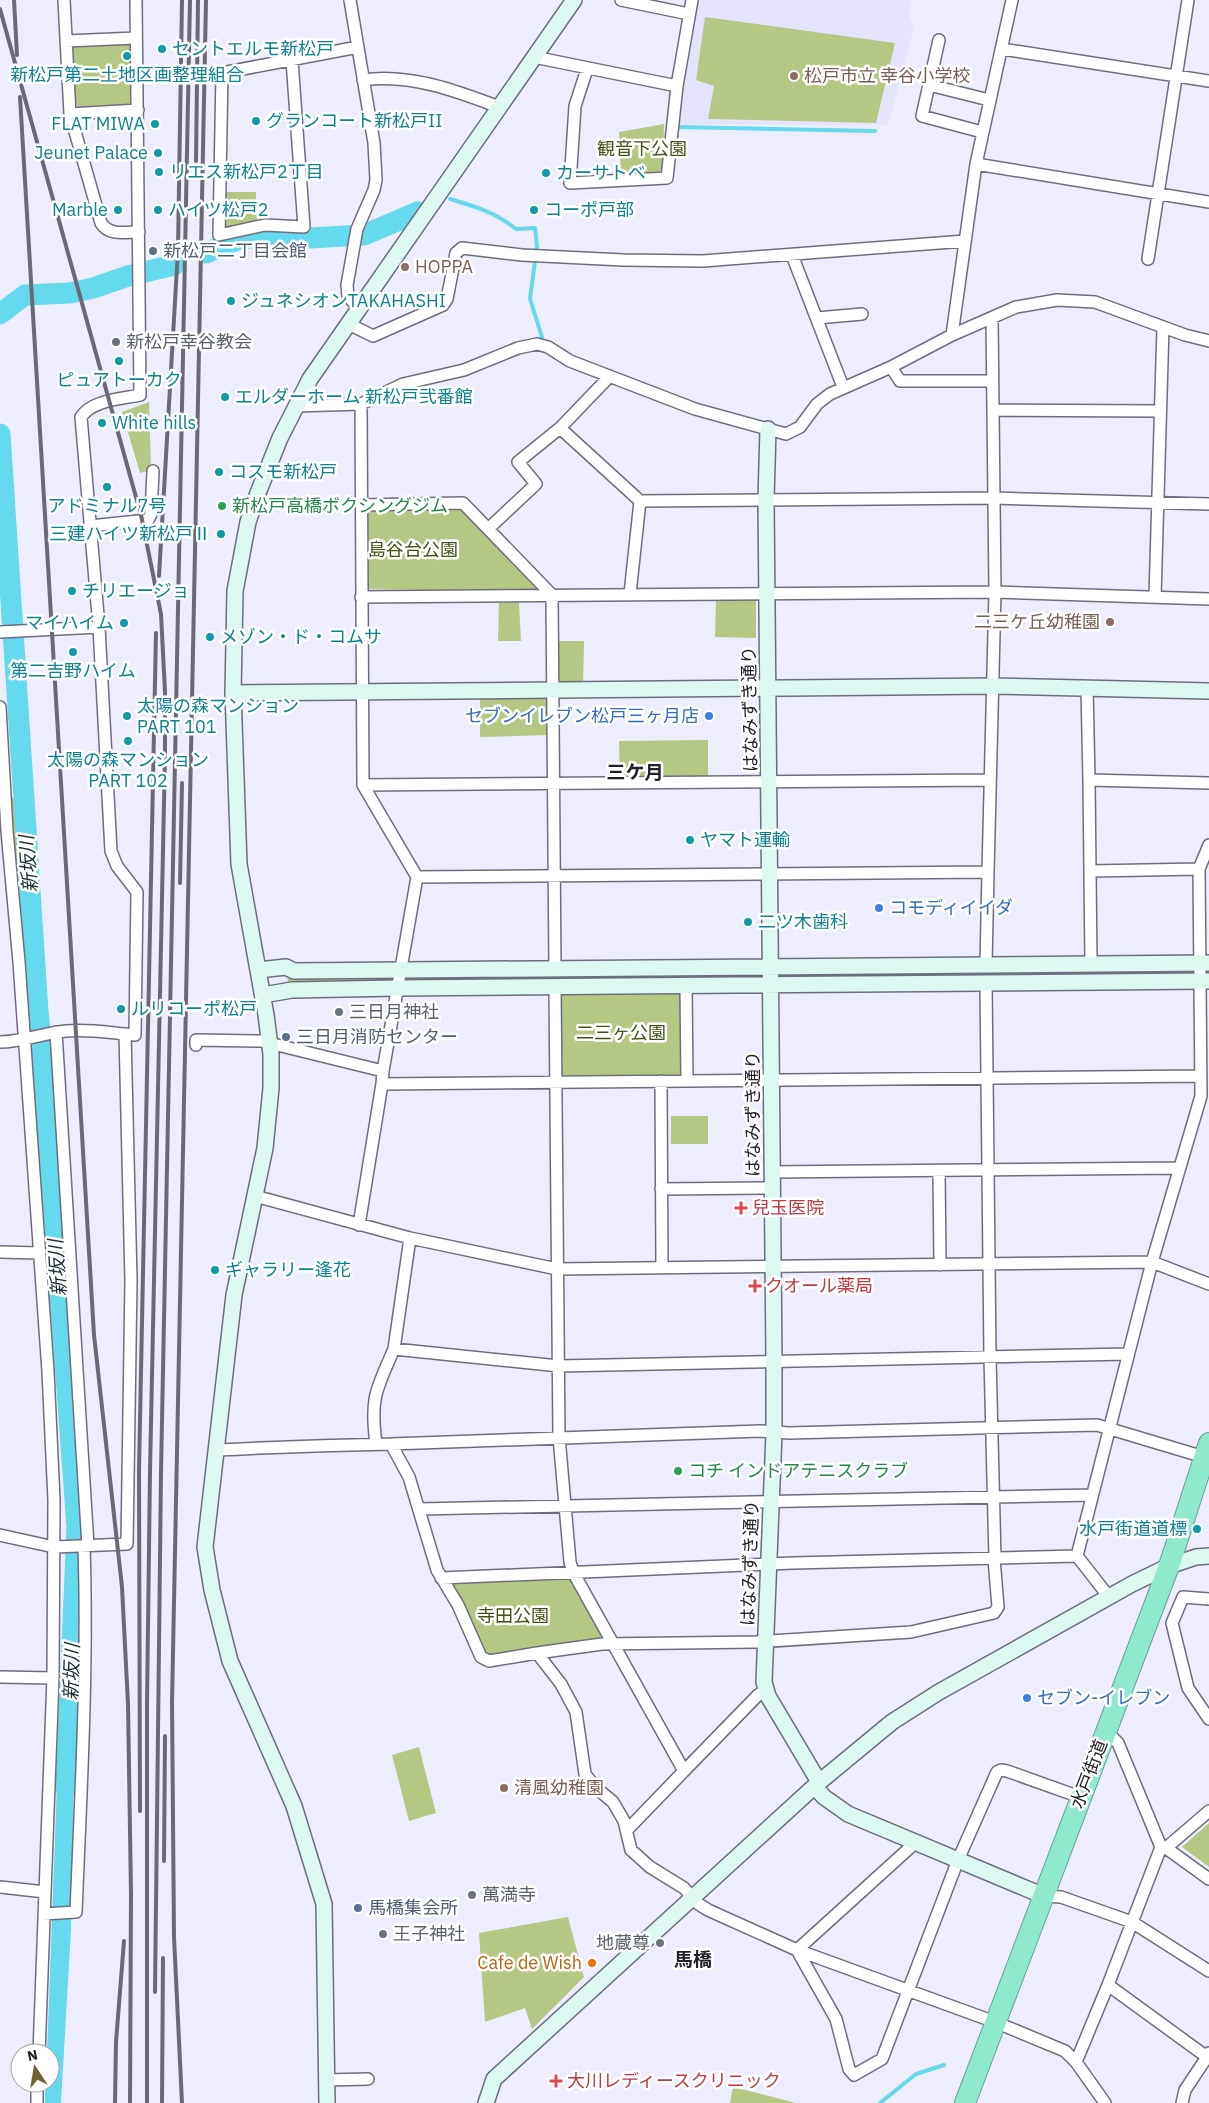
<svg xmlns="http://www.w3.org/2000/svg" width="1209" height="2103" viewBox="0 0 1209 2103" font-family="'IBM Plex Sans','Noto Sans JP',sans-serif">
<style>
.built{fill:#e6e3fe}
.green{fill:#b4c884}
.water{fill:#65d9ed}
.lines{fill:none;stroke-linecap:round;stroke-linejoin:round}
.stream{stroke:#65d9ed;stroke-width:4}
.river{stroke:#65d9ed;stroke-width:21}
.street-casing{stroke:#6e6d7e;stroke-width:14}
.secondary-casing{stroke:#6e6d7e;stroke-width:18}
.highway-casing{stroke:#69a393;stroke-width:22}
.street{stroke:#fff;stroke-width:11}
.secondary{stroke:#ddf8f0;stroke-width:15}
.highway{stroke:#8fe9cd;stroke-width:20}
.rail{stroke:#6b6a74;stroke-width:4}
.culture-dot{fill:#0f9aa8;stroke:#fff;stroke-width:2}
.education-dot{fill:#8d6e63;stroke:#fff;stroke-width:2}
.service-dot{fill:#5c6f8a;stroke:#fff;stroke-width:2}
.worship-dot{fill:#6b7280;stroke:#fff;stroke-width:2}
.leisure-dot{fill:#2e9e5b;stroke:#fff;stroke-width:2}
.shop-dot{fill:#3f7fe0;stroke:#fff;stroke-width:2}
.health-dot{fill:#e0444e;stroke:#fff;stroke-width:2}
.food-dot{fill:#e8710a;stroke:#fff;stroke-width:2}
.labels{text-anchor:middle;stroke-width:5;stroke-linejoin:round;paint-order:stroke}
.culture-label{font-size:18px;fill:#0d838f;stroke:#fff;text-anchor:start}
.education-label{font-size:18px;fill:#785e54;stroke:#fff;text-anchor:start}
.park-label{font-size:18px;fill:#445218;stroke:#fff}
.service-label{font-size:18px;fill:#4e5e75;stroke:#fff;text-anchor:start}
.worship-label{font-size:18px;fill:#5b616d;stroke:#fff;text-anchor:start}
.leisure-label{font-size:18px;fill:#27864d;stroke:#fff;text-anchor:start}
.street-label{font-size:18px;fill:#222128;stroke:#fff}
.shop-label{font-size:18px;fill:#366cbe;stroke:#fff;text-anchor:start}
.health-label{font-size:18px;fill:#be3a42;stroke:#fff;text-anchor:start}
.food-label{font-size:18px;fill:#c56008;stroke:#fff;text-anchor:end}
.neighbourhood-label{font-size:19px;font-weight:bold;fill:#222128;stroke:#fff}
.water-label{font-size:19px;font-style:italic;fill:#182d31;stroke:#fff}
</style>
<rect width="100%" height="100%" fill="#eeedfd"/>
<path class="built" d="M698,0h214l-3,17 5,12 -26,96 -210,-1z"/>
<path class="green" d="M705,17l190,26 -19,80 -168,-4 6,-33 -18,-6z
M128,42l2,2 1,57 -4,5 -48,2 -6,-10 -1,-49 3,-3z
M664,124l-1,44 -4,4 -38,3 -2,-43z
M223,192h33l1,30 -31,6 -4,-4z
M149,402l2,68 -11,3 -18,-61z
M365,509l99,1 78,82 -177,-3z
M716,599h40v39l-41,-1z
M519,602l2,39h-23l1,-38z
M558,641h26l-1,45 -27,1z
M550,694v41l-70,2v-42z
M708,740v37l-88,1 -1,-37z
M19,797l5,64 -9,1 -5,-64z
M1006,970h184v4l-184,2z
M963,971l1,6h-177l-1,-3z
M286,973l98,3 1,7 -96,2z
M754,973l1,6 -183,2 -1,-4 2,-3z
M537,975l2,2 -2,5 -126,1v-7z
M561,991l120,2v83l-119,-1z
M671,1116h37v28h-37z
M568,1577l34,57 -4,7 -108,15 -6,-1 -33,-68 2,-4z
M419,1747l17,66 -27,8 -17,-66z
M1209,1823v44l-27,-20z
M568,1917l16,60 -52,52 -7,-21 -40,14 -6,-89z
M733,2087l63,16h-66z"/>
<path class="water" d="M58,1757l16,3 -3,169 -10,174h-16v-20h5v-30h-3z"/>
<g class="lines">
<path class="stream" d="M677,127l198,4
M450,199c24,7 45,13 66,30l19,-1 2,18 -7,53 12,38
M880,2103l36,-29 28,-9"/>
<path class="river" d="M206,253l31,-13 43,-7 30,5 54,-3 54,-23
M0,314l25,-19 45,-2 23,-5 35,-12 46,-11
M0,434l38,578 4,35 35,480 -11,261"/>
<g class="street-casing">
<path id="street" d="M64,0l6,114 31,109c8,13 24,9 38,9
M350,0l24,143 2,37 -2,10 -17,39 -10,56 1,12 11,10
M621,0l68,14
M939,40l-17,76 60,16
M66,41l70,-3
M1002,49l207,32
M534,57l143,29
M292,60l12,167 -39,-2 -46,10 3,-162 136,-26
M587,69l-12,37 -5,77 97,-5 10,-92 15,-86
M363,80c46,-7 94,11 136,27
M929,85l60,15
M70,114l68,-4
M976,164l233,38
M792,255l51,132
M1148,259l40,-259
M817,318l45,-4
M349,324l24,12 70,-31 4,-6 9,-46 6,-5 60,7 101,5 80,1 262,-20
M952,335l24,-171 36,-164
M891,367l9,14h92
M610,376l-50,52 80,73 353,-3 216,6
M361,404l2,381 54,92 -34,194
M296,406l65,-2 42,-20 61,-14 54,-22 19,-4 11,3 22,14 125,48 91,25 14,-7 17,-23 13,-10 61,-27 61,-32 64,-28 41,-7 38,2 90,33 24,6
M993,410l167,1
M361,505l102,-2 89,92 3,374
M90,526l58,-6 3,-6 2,-43
M488,529l48,-45 -18,-22 42,-34
M630,594l10,-93
M361,597l634,-5 214,7
M1155,597l8,-270
M0,632l99,-5
M1087,688l2,92 120,3
M0,707l7,124 12,131 29,409 6,129 -1,178 -14,375
M1089,780l2,184
M363,785l626,-5
M1091,871l108,-2
M417,877l571,-5 7,-280 -3,-274
M986,964l2,-92
M986,983l4,374 5,202
M686,985l1,96
M555,987l4,450 11,125 3,10 111,199 74,-76 8,-4
M56,1032l32,514
M0,1042c23,0 43,-9 66,-11 20,-2 39,1 59,3
M196,1045v-5l65,1 122,30 -1,13 819,-8
M661,1081l1,186
M939,1171l1,94
M772,1172l407,-4
M661,1189l111,-1
M255,1196l155,42 147,31 595,-7 57,22
M359,1225l23,-141
M410,1238l-16,111 165,17 569,-12
M0,1252l39,1
M376,1444c-6,-46 0,-54 18,-95
M391,1444l369,-13 29,2 308,-8 107,32
M217,1450c58,-3 116,-5 174,-6l18,33 28,93 21,35 23,52 8,4 48,-8 24,31 15,28 9,62 10,13 18,15 11,19 7,29 19,17 34,21 13,15 11,7 89,40 198,72 70,29 11,11 29,41
M419,1509l673,-14
M0,1535l54,12 73,-3 4,-264 -6,-246 10,1 2,-143 -20,-26 -6,-15 -12,-224 -18,-210c11,-17 40,-18 59,-22l-4,-395
M1077,1556l75,-294 49,-166 -2,-227 10,-24
M441,1578l352,-15 284,-7 32,41
M1209,1599l-26,-2 -11,26 16,65 21,31
M537,1653l65,-9 154,-2 155,-10 83,-19 4,-6 -4,-48
M0,1677l53,1
M1105,1730l13,13 43,104 5,1 43,31
M628,1829l56,-58
M915,1843l-118,107 39,69 13,50 5,6 28,-16 76,-199 39,-88 4,-2 6,1 73,26
M1161,1847l-53,138 99,72 2,-4
M1166,1848l43,-37
M0,1887l45,5
M1044,1896l17,1 71,25 77,49
M44,1914l32,-2c5,-122 12,-244 8,-366
M1076,2062l32,-77
M326,2080l42,-1
M37,2103v-20
M1182,2103l3,-13 22,-33"/>
</g>
<g class="secondary-casing">
<path id="secondary" d="M768,429l-2,71 8,862v71l-10,249 4,14 51,86 -4,5 9,10 24,17 196,82
M233,693l760,-7 216,5
M258,970l28,-3 8,4 915,-8
M263,995l29,-5 106,-2 811,-7
M327,2103l-3,-199 -30,-98 -64,-145 -18,-71 -7,-43 29,-252 31,-147 6,-60v-34l-5,-39 -27,-151 -6,-171 2,-102 13,-69 10,-29 22,-55 30,-59 264,-379
M486,2103l8,-24 323,-295 75,-62 47,-30 193,-108 37,-18 27,-9 13,-1"/>
</g>
<g class="highway-casing">
<path id="highway" d="M965,2103l204,-537 40,-123"/>
</g>
<use href="#street" class="street"/>
<use href="#secondary" class="secondary"/>
<use href="#highway" class="highway"/>
<path class="rail" d="M14,0l3,55
M0,9l141,506 20,99 4,78v63l-15,716 -3,233v399
M20,97l74,1238 28,252 6,117 3,190 -1,209
M196,161l2,-161
M159,576l19,-326 4,-250
M180,883l2,-100
M140,1811l-1,-341 17,-837
M164,1861l1,-125
M155,1992l6,-520 29,-1472
M115,2103l1,-61 8,-101
M162,2103l1,-145
M182,2103l-8,-166 -2,-235 34,-1702"/>
</g>
<g class="culture-dot">
<circle cx="162" cy="49" r="5"/>
<circle cx="127" cy="56" r="5"/>
<circle cx="256" cy="121" r="5"/>
<circle cx="155" cy="124" r="5"/>
<circle cx="158" cy="153" r="5"/>
<circle cx="159" cy="172" r="5"/>
<circle cx="546" cy="173" r="5"/>
<circle cx="118" cy="210" r="5"/>
<circle cx="158" cy="210" r="5"/>
<circle cx="534" cy="210" r="5"/>
<circle cx="231" cy="301" r="5"/>
<circle cx="119" cy="361" r="5"/>
<circle cx="225" cy="397" r="5"/>
<circle cx="102" cy="423" r="5"/>
<circle cx="219" cy="472" r="5"/>
<circle cx="107" cy="487" r="5"/>
<circle cx="221" cy="534" r="5"/>
<circle cx="72" cy="591" r="5"/>
<circle cx="124" cy="623" r="5"/>
<circle cx="210" cy="637" r="5"/>
<circle cx="73" cy="652" r="5"/>
<circle cx="127" cy="716" r="5"/>
<circle cx="128" cy="741" r="5"/>
<circle cx="690" cy="840" r="5"/>
<circle cx="748" cy="922" r="5"/>
<circle cx="121" cy="1009" r="5"/>
<circle cx="215" cy="1270" r="5"/>
<circle cx="1197" cy="1529" r="5"/>
</g>
<g class="education-dot">
<circle cx="794" cy="76" r="5"/>
<circle cx="405" cy="267" r="5"/>
<circle cx="1110" cy="622" r="5"/>
<circle cx="504" cy="1788" r="5"/>
</g>
<g class="service-dot">
<circle cx="153" cy="251" r="5"/>
<circle cx="286" cy="1037" r="5"/>
<circle cx="358" cy="1908" r="5"/>
</g>
<g class="worship-dot">
<circle cx="116" cy="342" r="5"/>
<circle cx="339" cy="1012" r="5"/>
<circle cx="472" cy="1895" r="5"/>
<circle cx="383" cy="1934" r="5"/>
<circle cx="660" cy="1943" r="5"/>
</g>
<g class="leisure-dot">
<circle cx="222" cy="506" r="5"/>
<circle cx="678" cy="1471" r="5"/>
</g>
<g class="shop-dot">
<circle cx="709" cy="716" r="5"/>
<circle cx="879" cy="908" r="5"/>
<circle cx="1027" cy="1698" r="5"/>
</g>
<g class="health-dot">
<path d="M738.5 1200.5h5v5h5v5h-5v5h-5v-5h-5v-5h5z"/>
<path d="M752.5 1278.5h5v5h5v5h-5v5h-5v-5h-5v-5h5z"/>
<path d="M553.5 2073.5h5v5h5v5h-5v5h-5v-5h-5v-5h5z"/>
</g>
<circle class="food-dot" cx="592" cy="1963" r="5"/>
<g class="labels">
<g class="culture-label">
<text x="172" y="55">セントエルモ新松戸</text>
<text x="127" y="81" text-anchor="middle">新松戸第二土地区画整理組合</text>
<text x="266" y="127">グランコート新松戸II</text>
<text x="145" y="130" text-anchor="end">FLAT MIWA</text>
<text x="148" y="159" text-anchor="end">Jeunet Palace</text>
<text x="169" y="178">リエス新松戸2丁目</text>
<text x="556" y="179">カーサトベ</text>
<text x="108" y="216" text-anchor="end">Marble</text>
<text x="168" y="216">ハイツ松戸2</text>
<text x="544" y="216">コーポ戸部</text>
<text x="241" y="307">ジュネシオンTAKAHASHI</text>
<text x="119" y="386" text-anchor="middle">ピュアトーカク</text>
<text x="235" y="403">エルダーホーム 新松戸弐番館</text>
<text x="112" y="429">White hills</text>
<text x="229" y="478">コスモ新松戸</text>
<text x="107" y="512" text-anchor="middle">アドミナル7号</text>
<text x="211" y="540" text-anchor="end">三建ハイツ新松戸Ⅱ</text>
<text x="82" y="597">チリエージョ</text>
<text x="114" y="629" text-anchor="end">マイハイム</text>
<text x="220" y="643">メゾン・ド・コムサ</text>
<text x="73" y="677" text-anchor="middle">第二吉野ハイム</text>
<text x="137" y="712">太陽の森マンション<tspan x="137" dy="21">PART 101</tspan></text>
<text x="128" y="766" text-anchor="middle">太陽の森マンション<tspan x="128" dy="21">PART 102</tspan></text>
<text x="700" y="846">ヤマト運輸</text>
<text x="758" y="928">二ツ木歯科</text>
<text x="131" y="1015">ルリコーポ松戸</text>
<text x="225" y="1276">ギャラリー逢花</text>
<text x="1187" y="1535" text-anchor="end">水戸街道道標</text>
</g>
<g class="education-label">
<text x="804" y="82">松戸市立 幸谷小学校</text>
<text x="415" y="273">HOPPA</text>
<text x="1100" y="628" text-anchor="end">二三ケ丘幼稚園</text>
<text x="514" y="1794">清風幼稚園</text>
</g>
<g class="park-label">
<text x="642" y="155">観音下公園</text>
<text x="413" y="556">島谷台公園</text>
<text x="621" y="1039">二三ヶ公園</text>
<text x="513" y="1622">寺田公園</text>
</g>
<g class="service-label">
<text x="163" y="257">新松戸二丁目会館</text>
<text x="296" y="1043">三日月消防センター</text>
<text x="368" y="1914">馬橋集会所</text>
</g>
<g class="worship-label">
<text x="126" y="348">新松戸幸谷教会</text>
<text x="349" y="1018">三日月神社</text>
<text x="482" y="1901">萬満寺</text>
<text x="393" y="1940">王子神社</text>
<text x="650" y="1949" text-anchor="end">地蔵尊</text>
</g>
<g class="leisure-label">
<text x="232" y="512">新松戸高橋ボクシングジム</text>
<text x="688" y="1477">コチ インドアテニスクラブ</text>
</g>
<g class="street-label">
<text transform="translate(750 709) rotate(-91)" y="6">はなみずき通り</text>
<text transform="translate(753 1114) rotate(-90)" y="6">はなみずき通り</text>
<text transform="translate(750 1563) rotate(-88)" y="6">はなみずき通り</text>
<text transform="translate(1089 1774) rotate(-69)" y="6">水戸街道</text>
</g>
<g class="shop-label">
<text x="699" y="722" text-anchor="end">セブンイレブン松戸三ヶ月店</text>
<text x="889" y="914">コモディイイダ</text>
<text x="1037" y="1704">セブン-イレブン</text>
</g>
<g class="health-label">
<text x="752" y="1214">兒玉医院</text>
<text x="765" y="1292">クオール薬局</text>
<text x="567" y="2087">大川レディースクリニック</text>
</g>
<g class="food-label">
<text x="582" y="1969">Cafe de Wish</text>
</g>
<g class="neighbourhood-label">
<text x="635" y="779">三ケ月</text>
<text x="693" y="1966">馬橋</text>
</g>
<g class="water-label">
<text transform="translate(28 864) rotate(-94)" y="7">新坂川</text>
<text transform="translate(57 1268) rotate(-94)" y="7">新坂川</text>
<text transform="translate(71 1672) rotate(-88)" y="7">新坂川</text>
</g>
</g>
<g transform="translate(35 2068) rotate(348)"><circle r="24" fill="#ffffff" stroke="#a7a6a9"/>
<path d="M0-4L9 19L0 12L-9 19Z" fill="#6f612f"/>
<text y="-8" font-size="14" font-weight="bold" text-anchor="middle" fill="#222128">N</text>
</g>
</svg>
